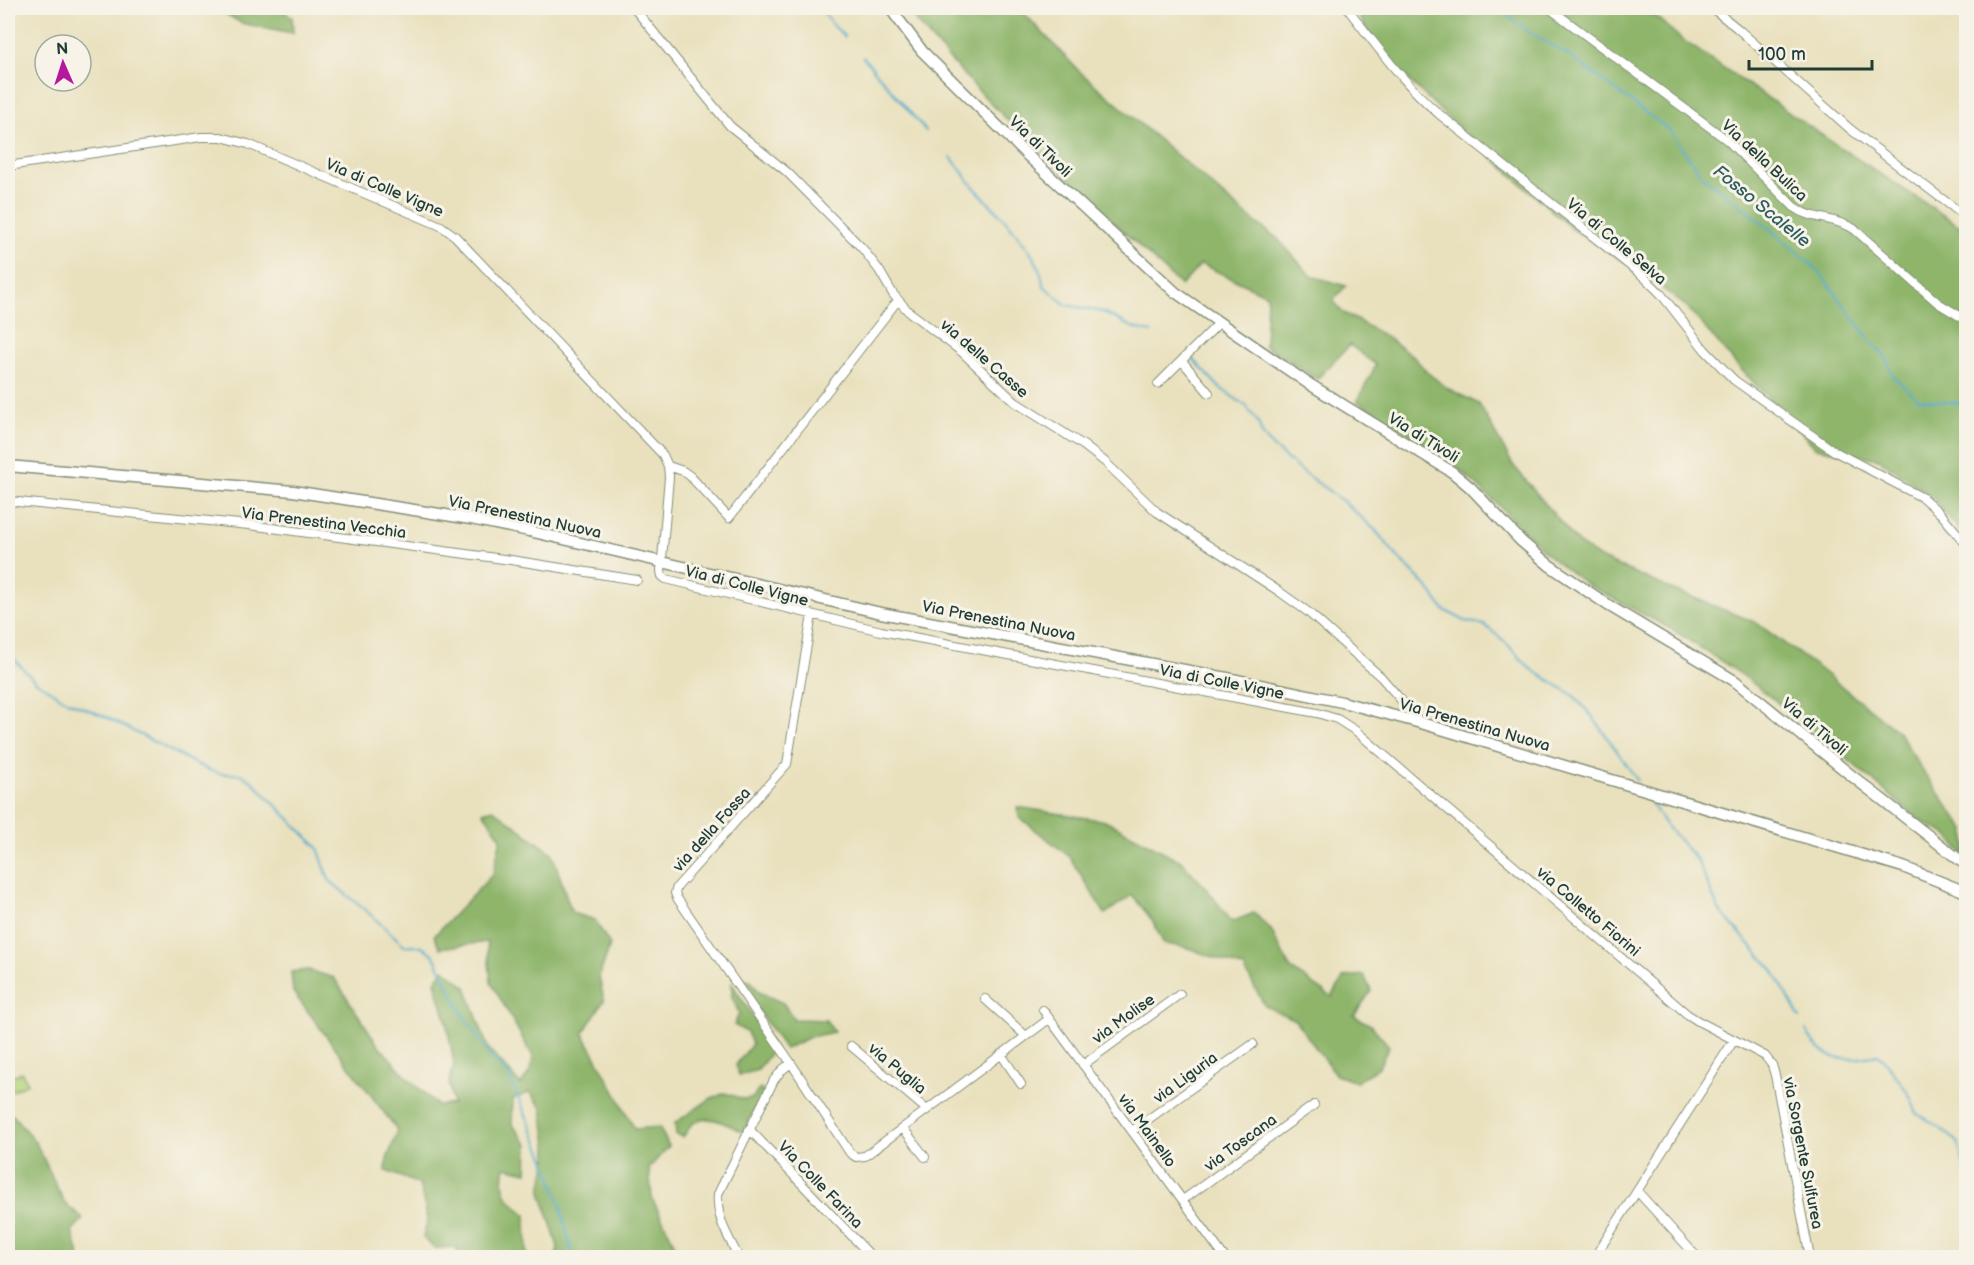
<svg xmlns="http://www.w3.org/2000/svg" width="1974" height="1265" viewBox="0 0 1974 1265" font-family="'Balsamiq Sans',sans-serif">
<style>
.green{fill:#b3d37a;stroke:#698857;stroke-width:1.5}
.forest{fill:#8eb56a;stroke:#56794f;stroke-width:1.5}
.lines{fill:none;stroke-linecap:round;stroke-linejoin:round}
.stream{stroke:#4ca9ca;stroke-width:2}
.minor-casing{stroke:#848f79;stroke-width:10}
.secondary-casing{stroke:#848f79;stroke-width:13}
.minor{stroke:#fff;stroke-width:8}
.secondary{stroke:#fff;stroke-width:10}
.labels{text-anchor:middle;stroke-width:6;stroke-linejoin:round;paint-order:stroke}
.street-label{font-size:16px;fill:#1f3d34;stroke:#f7f3e8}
.water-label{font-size:18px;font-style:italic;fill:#2c5d61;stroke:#f7f3e8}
</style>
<rect width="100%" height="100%" fill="#f7f3e8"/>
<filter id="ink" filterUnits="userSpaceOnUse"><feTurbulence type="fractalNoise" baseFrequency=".0167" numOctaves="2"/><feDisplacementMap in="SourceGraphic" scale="12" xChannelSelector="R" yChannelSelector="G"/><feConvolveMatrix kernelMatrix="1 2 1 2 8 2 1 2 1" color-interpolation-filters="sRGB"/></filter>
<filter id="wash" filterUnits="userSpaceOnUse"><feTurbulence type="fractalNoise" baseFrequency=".008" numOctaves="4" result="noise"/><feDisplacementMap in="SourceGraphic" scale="24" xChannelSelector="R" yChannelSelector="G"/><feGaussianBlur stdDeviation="1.35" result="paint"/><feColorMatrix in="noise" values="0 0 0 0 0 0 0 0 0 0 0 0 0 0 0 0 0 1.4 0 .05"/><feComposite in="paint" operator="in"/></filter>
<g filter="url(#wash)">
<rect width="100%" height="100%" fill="#e9e1be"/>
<path class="green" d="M21,1072l7,11 -20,10v-19l8,1z"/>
<path class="forest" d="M216,8h63l13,9 1,16 -52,-10z
M905,8h114l60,63 166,143 33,25 33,37 35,10 -13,14 9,12 41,23 29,20 16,18 19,15 32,16 34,61 65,78 24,16 64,28 89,35 62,45 81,64 26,42 42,58v26l-20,-23 -27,-14 -94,-80 -84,-66 -68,-44 -87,-46 -38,-29 -54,-54 -45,-41 -92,-59 19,-36 -26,-20 -33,34 -52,-33 2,-51 -66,-31 -20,22c-94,-90 -193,-177 -276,-278z
M1354,8h292l34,30 158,108 128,84v309l-33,-41 -54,-39 -63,-11 -82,-86 -47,-55 -49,-37 -66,-41 -127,-114 -65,-63z
M1017,807l89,14 75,40 26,28 25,33 22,-9 17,17 19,38 42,29 12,-20 20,-2 7,16 -17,25 17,9 18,21 -10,21 -23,15 -20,-7 -41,-55 -30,-14 -21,-38 -59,-21 -21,-3 -12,-24 -20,-25 -27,19 -36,-58 -50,-39z
M493,809l59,44 20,60 23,7 15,25 -11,32 5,23 -21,33 52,96 24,-2 10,19 -20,22 3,30 29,59h-125l2,-10 -17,-55 7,-40 -6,-44 -12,-16 -17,7 -1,25 16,21 -1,27 -22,-5c-6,25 3,33 21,48l1,42h-70v-10l-22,1 -12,-10 5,-19 -9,-35 -33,-13 1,-12 11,-28 -105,-139 -2,-20 17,-2 26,8 44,67 30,33 30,28 15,-2 -4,-20 5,-20 -8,-44 -11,-38 9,-13 22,18 22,61 33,37 9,-14 3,-14 -42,-75 -4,-40 -47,6 -6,-12 59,-62 8,-36 -18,-26z
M739,978l12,3 8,11 24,11 11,16 32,1 8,12 -24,5 -25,12 -48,-69z
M732,984l42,64 -16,22 -19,5 -3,-10 16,-21 -5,-12 -13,-7 5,-12 -7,-16z
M760,1088l4,4 -21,40c-13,-6 -34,-19 -48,-10 -5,3 -9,11 -12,15l-7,-2 -1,-12 35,-24 15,-6 17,6 11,-1z
M8,1113l5,2 23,28 28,59 19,17 -11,12 6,20 1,6h-71v-83l1,1 4,-5 -5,-7z"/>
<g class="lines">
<path class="stream" d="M821,8l10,15 14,14
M1497,8l35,26 39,23 98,73 33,46 56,43 60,51 51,69 17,19 7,18 25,23 48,5
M863,57l63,74
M951,157l22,29 34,36 23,29 9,16 5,19 22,19 37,7 31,16 17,4
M1193,359l27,29 26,18 12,16 4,12 11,13 23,20 48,35 31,28 21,25 31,32 17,23 21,11 19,4 18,14 29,30 42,26 19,21 46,65
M8,653l27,28 32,20 37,15 104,54 15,4h18l12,8 65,66 11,32 42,35 34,31 8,-1 9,2 11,7 28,57 29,45 18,18 37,85 15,44 13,55
M1648,798l16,25 33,37 22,50 54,60 27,48
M1806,1030c17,34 38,31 72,25l7,6 24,33 8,20 16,9 25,19 5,20 3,6"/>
</g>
</g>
<g filter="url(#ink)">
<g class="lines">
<g class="minor-casing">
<path id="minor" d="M634,8l96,118 57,46 75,76 17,22 14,24 15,17 54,41 53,50 68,43 22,17 52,50 120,78 31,22 73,65 40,46
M1347,8c29,37 56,75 92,106l204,162 18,18 44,56 29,30 100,71 89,47 18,16 25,30
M1549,8l178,132 67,67c18,13 41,10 60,22l84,74 28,17
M1712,8l25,20 113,101 116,88
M8,166l193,-29h20l27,7 193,82 14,10 208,219 5,11 1,11 -8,94 1,5 4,3 215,52 436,82 20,6 19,12 331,283 11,7 67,35 7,9 3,10 35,183
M1182,361l27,32
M1158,384l61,-61
M668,466l15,5 7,5 39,42 169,-218
M8,501l241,24 262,35 126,20
M812,615l-25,149 -110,123 -2,6 2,5 114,165 59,90 6,4 9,-1 184,-137
M985,999l41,37
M1043,1010l182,248
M851,1046l76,64
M1001,1054l20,30
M1083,1065l97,-71
M903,1128l22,29
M749,1129l124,129
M1132,1131l121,-87
M1637,1191l61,67
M1183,1200l131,-95
M739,1258c-11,-22 -23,-39 -21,-64l56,-114 8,-10 9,-7
M1594,1258l140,-218"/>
</g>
<g class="secondary-casing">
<path id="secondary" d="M890,8l32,43 105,104 148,137 131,90 146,90 18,15 51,54 28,24 62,42 124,74 117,95 114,89
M8,466l285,25 178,28 58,12 352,82 346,65 115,24 79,21 482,144 63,25"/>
</g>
<use href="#minor" class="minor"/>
<use href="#secondary" class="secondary"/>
</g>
</g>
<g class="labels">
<g class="street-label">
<text transform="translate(1041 146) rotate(44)" y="6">Via di Tivoli</text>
<text transform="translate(1765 160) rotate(43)" y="6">Via della Bulica</text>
<text transform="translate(385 187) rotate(23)" y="6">Via di Colle Vigne</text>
<text transform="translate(1617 241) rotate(40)" y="6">Via di Colle Selva</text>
<text transform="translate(985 358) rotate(41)" y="6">via delle Casse</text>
<text transform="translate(1424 437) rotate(32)" y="6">Via di Tivoli</text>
<text transform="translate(525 516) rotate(12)" y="6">Via Prenestina Nuova</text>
<text transform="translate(324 522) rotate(7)" y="6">Via Prenestina Vecchia</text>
<text transform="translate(747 585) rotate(14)" y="6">Via di Colle Vigne</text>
<text transform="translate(999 620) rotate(11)" y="6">Via Prenestina Nuova</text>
<text transform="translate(1222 681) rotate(11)" y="6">Via di Colle Vigne</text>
<text transform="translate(1475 724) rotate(16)" y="6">Via Prenestina Nuova</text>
<text transform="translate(1815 726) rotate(40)" y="6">Via di Tivoli</text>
<text transform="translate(711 829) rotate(-48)" y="6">via della Fossa</text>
<text transform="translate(1589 911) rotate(40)" y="6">via Colletto Fiorini</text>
<text transform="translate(1123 1018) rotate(-36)" y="6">via Molise</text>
<text transform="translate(898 1068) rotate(40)" y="6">via Puglia</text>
<text transform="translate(1185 1077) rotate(-36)" y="6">via Liguria</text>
<text transform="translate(1148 1130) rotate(54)" y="6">via Mainello</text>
<text transform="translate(1240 1142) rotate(-36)" y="6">via Toscana</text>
<text transform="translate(1804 1153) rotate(79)" y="6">via Sorgente Sulfurea</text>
<text transform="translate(821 1184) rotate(46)" y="6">Via Colle Farina</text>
</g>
<g class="water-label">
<text transform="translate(1762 206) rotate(39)" y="6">Fosso Scalelle</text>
</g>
</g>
<rect width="1974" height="1265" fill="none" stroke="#f7f3e8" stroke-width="30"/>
<g transform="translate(63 63) rotate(357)"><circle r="28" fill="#f7f3e8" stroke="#a1aaa0" stroke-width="1.5"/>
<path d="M0-4.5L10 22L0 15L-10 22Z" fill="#b5179e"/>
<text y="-9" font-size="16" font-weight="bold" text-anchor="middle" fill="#1f3d34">N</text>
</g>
<path d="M1749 60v9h123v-9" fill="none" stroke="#1f3d34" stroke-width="3"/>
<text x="1758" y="60" font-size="18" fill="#1f3d34" stroke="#f7f3e8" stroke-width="4.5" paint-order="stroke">100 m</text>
</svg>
